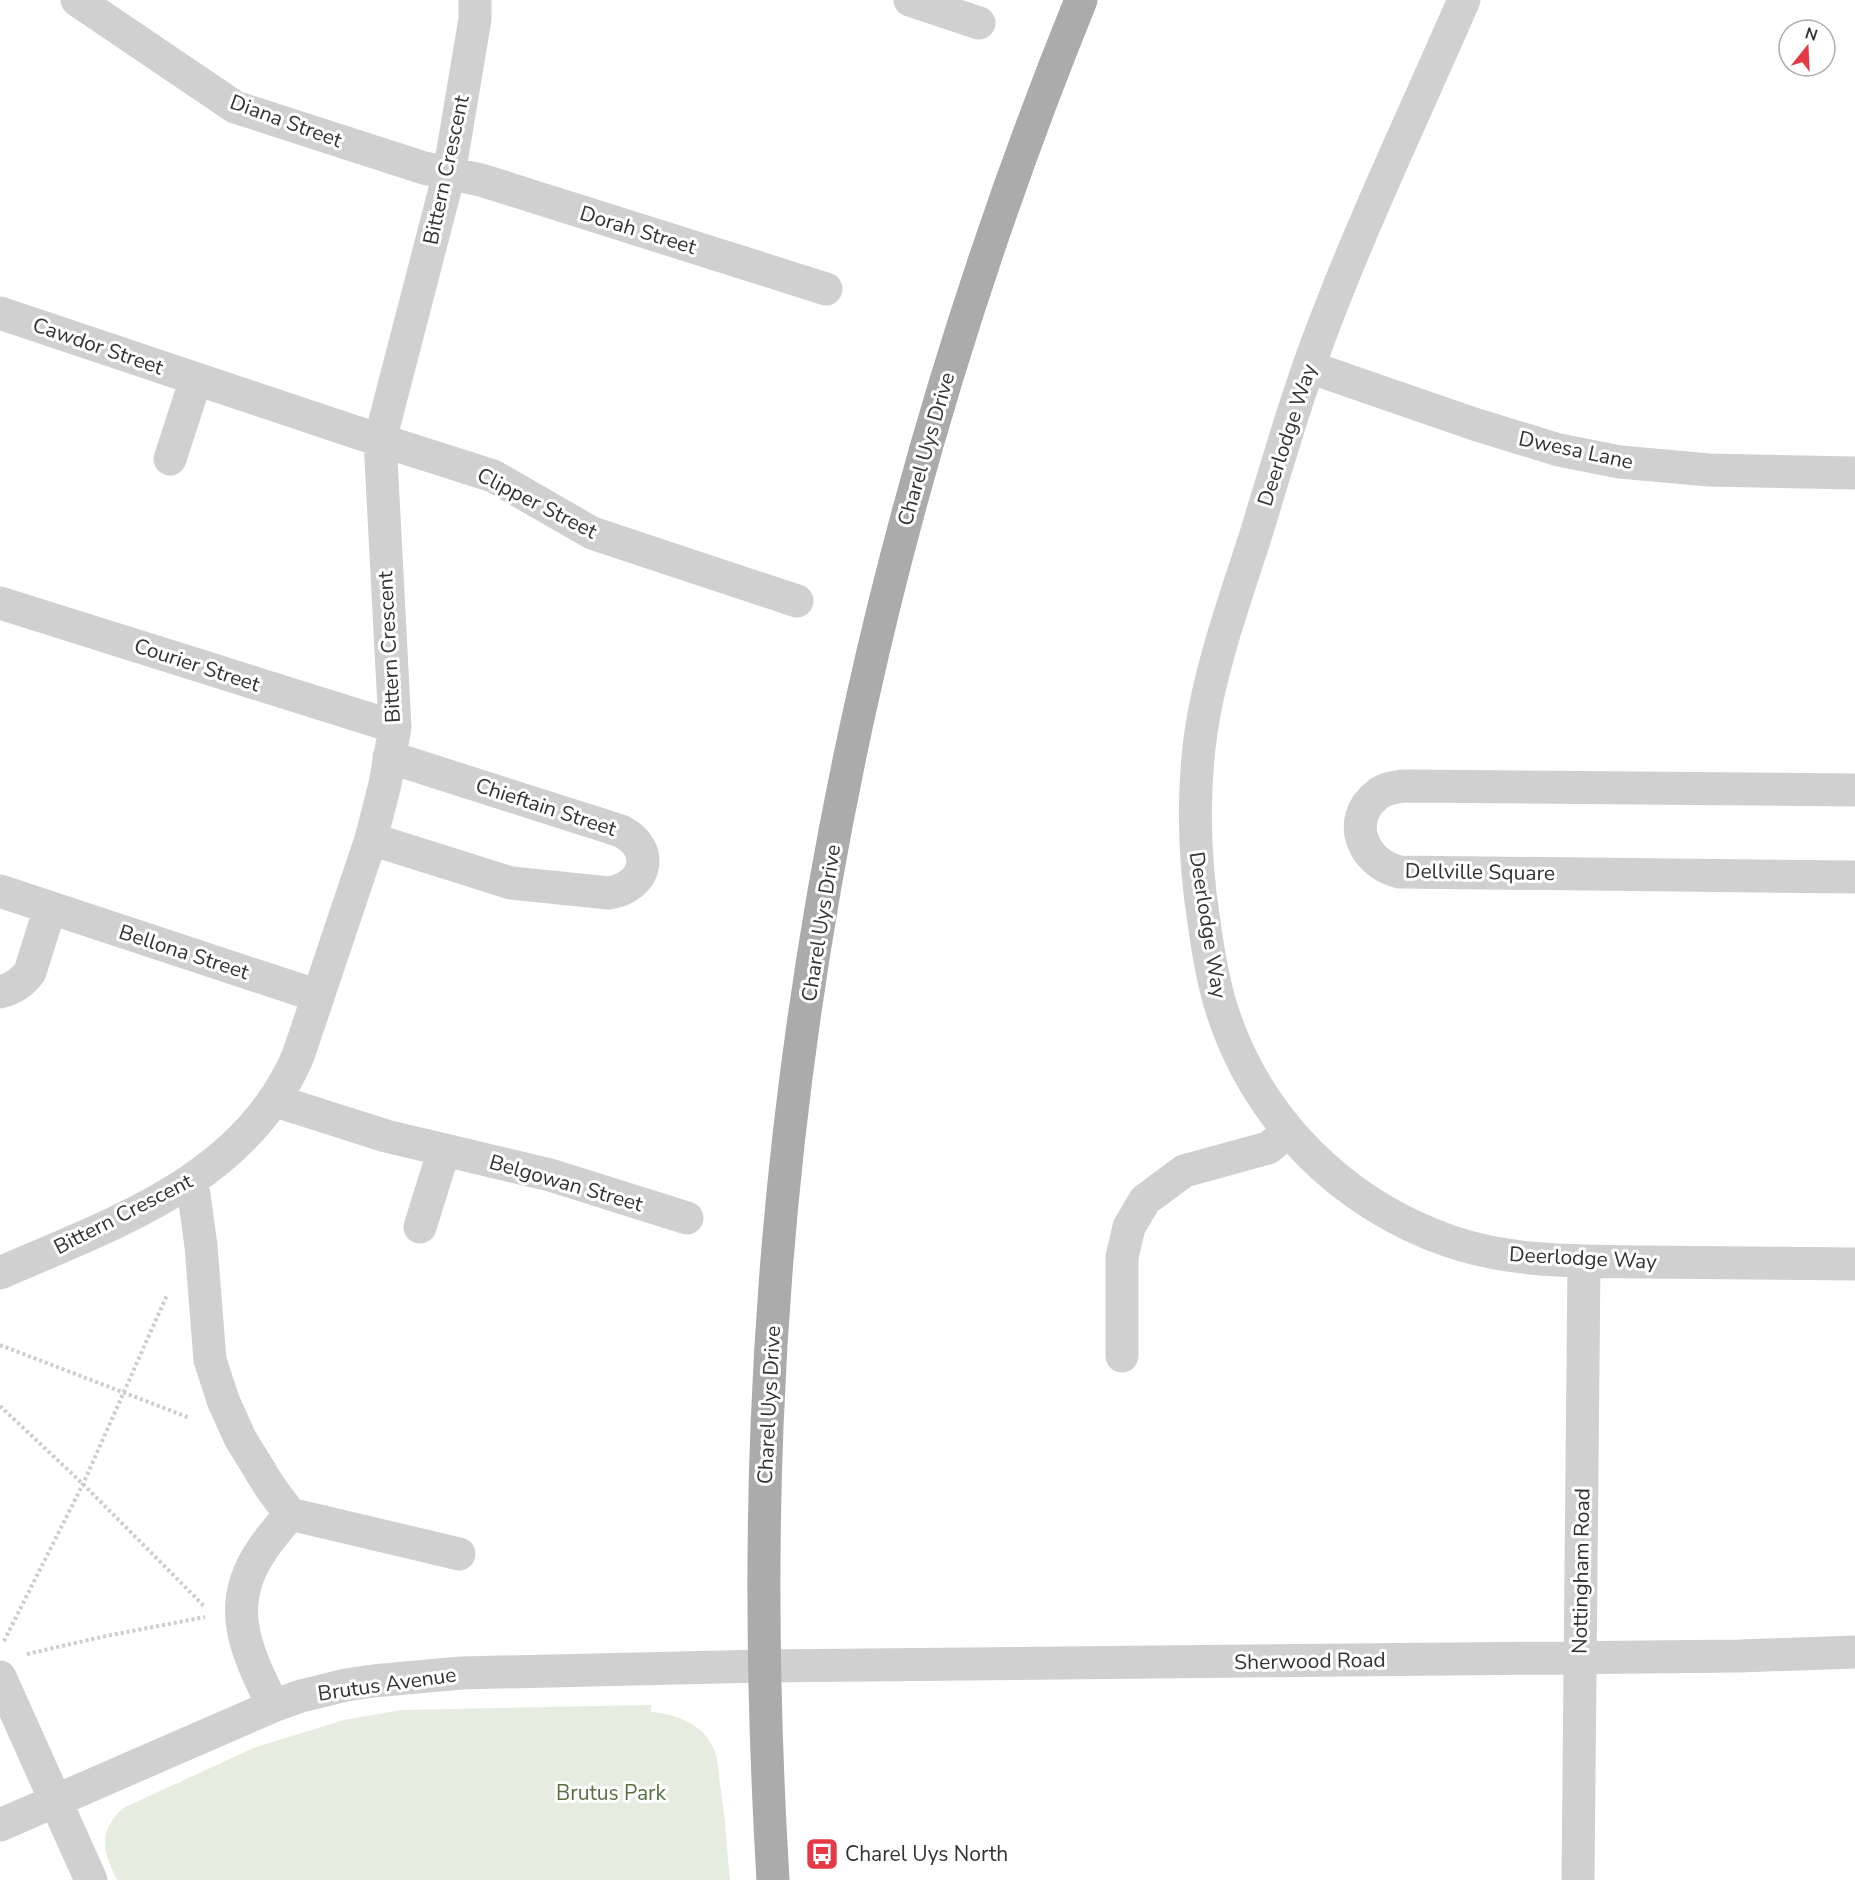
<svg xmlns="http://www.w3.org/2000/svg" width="1855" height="1880" viewBox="0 0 1855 1880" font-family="'Nunito Sans',sans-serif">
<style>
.green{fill:#e6ecdf}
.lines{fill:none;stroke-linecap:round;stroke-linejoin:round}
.path{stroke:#cdcdcd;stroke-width:4;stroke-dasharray:3 3;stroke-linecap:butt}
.minor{stroke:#d0d0d0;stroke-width:33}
.major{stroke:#ababab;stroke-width:33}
.labels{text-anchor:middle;stroke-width:6;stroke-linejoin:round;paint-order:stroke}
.street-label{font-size:21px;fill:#333;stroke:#fff}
.park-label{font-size:21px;fill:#56703f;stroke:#fff}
.poi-label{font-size:21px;fill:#333;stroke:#fff;text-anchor:start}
</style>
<rect width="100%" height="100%" fill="#fff"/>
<path class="green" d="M651,1705v7c27,2 57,14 65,43 3,12 3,25 5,37 5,29 6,59 9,88h-613c-14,-29 -20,-47 6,-72l133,-61 88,-27 58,-10z"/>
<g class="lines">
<path class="path" d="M0,1345l190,73
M0,1406l83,78 122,123
M4,1641l79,-157 84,-189
M27,1654l79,-18 99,-19"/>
<path class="minor" d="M77,0l158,107 189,61 57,12 345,109
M910,0l69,23
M1464,0c-47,108 -98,215 -140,325 -26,67 -46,137 -67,206 -21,66 -46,133 -56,201 -9,64 -7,126 3,190 4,30 9,60 18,88 35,109 119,193 227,231 63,22 132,20 197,21 70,1 139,1 209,2
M0,313l352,118 141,45 99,57 205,68
M1309,367l165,57 85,26 61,12 89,8 146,3
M170,459l26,-80
M0,603l395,124
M1855,790l-450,-4c-10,1 -19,2 -27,8 -34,26 -15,70 22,78l455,5
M371,839l140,44 98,10c38,-6 47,-44 12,-62l-232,-74
M0,891l318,105
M0,992c13,-3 22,-9 30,-20l20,-64
M276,1101l110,35 164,39 137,43
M192,1180l9,66 9,114 13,40 17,38 30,49 20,27 169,40
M420,1227l24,-77
M0,1273c114,-50 245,-93 298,-217l73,-217 14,-55 10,-57 -15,-287 69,-266 26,-155v-19
M1122,1356v-99l7,-30 16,-27 39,-29 84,-23 20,-16
M0,1677l91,203
M273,1706c-26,-54 -50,-100 -11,-156 8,-13 19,-24 28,-36
M0,1825l273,-119 28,-10 45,-11 27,-4 88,-8 303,-7 976,-10 115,-4
M1578,1880l6,-619"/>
<path class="major" d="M773,1880c-9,-151 -12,-302 -6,-454 19,-489 130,-973 314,-1426"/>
</g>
<defs>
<g id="bus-square" transform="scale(1.725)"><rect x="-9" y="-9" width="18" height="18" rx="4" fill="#e63946" stroke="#fff"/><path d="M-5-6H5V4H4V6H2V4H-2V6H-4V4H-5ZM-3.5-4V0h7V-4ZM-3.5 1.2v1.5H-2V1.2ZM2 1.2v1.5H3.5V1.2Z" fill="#fff"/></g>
</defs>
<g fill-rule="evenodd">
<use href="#bus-square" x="822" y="1854"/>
</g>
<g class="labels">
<g class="street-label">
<text transform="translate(286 121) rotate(20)" y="7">Diana Street</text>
<text transform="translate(446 170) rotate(-78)" y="7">Bittern Crescent</text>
<text transform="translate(638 230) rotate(17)" y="7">Dorah Street</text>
<text transform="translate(98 346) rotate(19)" y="7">Cawdor Street</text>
<text transform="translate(1287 435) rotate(-72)" y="7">Deerlodge Way</text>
<text transform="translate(926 449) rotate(-74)" y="7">Charel Uys Drive</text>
<text transform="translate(1576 450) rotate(12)" y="7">Dwesa Lane</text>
<text transform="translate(537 503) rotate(27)" y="7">Clipper Street</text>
<text transform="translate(389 647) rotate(-93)" y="7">Bittern Crescent</text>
<text transform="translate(197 665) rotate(18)" y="7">Courier Street</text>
<text transform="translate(546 807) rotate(18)" y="7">Chieftain Street</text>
<text transform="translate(1480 872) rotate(1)" y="7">Dellville Square</text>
<text transform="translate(821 923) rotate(-81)" y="7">Charel Uys Drive</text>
<text transform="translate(1208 925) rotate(81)" y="7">Deerlodge Way</text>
<text transform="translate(184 952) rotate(18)" y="7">Bellona Street</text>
<text transform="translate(566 1183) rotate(16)" y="7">Belgowan Street</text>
<text transform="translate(123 1214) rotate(-27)" y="7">Bittern Crescent</text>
<text transform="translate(1583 1258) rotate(3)" y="7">Deerlodge Way</text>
<text transform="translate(769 1405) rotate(-87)" y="7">Charel Uys Drive</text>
<text transform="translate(1581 1571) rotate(-89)" y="7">Nottingham Road</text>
<text transform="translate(1310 1661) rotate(-1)" y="7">Sherwood Road</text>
<text transform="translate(387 1684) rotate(-8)" y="7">Brutus Avenue</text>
</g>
<g class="park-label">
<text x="611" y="1800">Brutus Park</text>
</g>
<g class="poi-label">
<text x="845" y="1861">Charel Uys North</text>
</g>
</g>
<g transform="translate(1807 48) rotate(18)"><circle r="28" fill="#ffffff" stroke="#adadad" stroke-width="1.5"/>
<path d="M0-4.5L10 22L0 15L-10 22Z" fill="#e63946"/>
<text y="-9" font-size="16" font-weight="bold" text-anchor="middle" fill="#333333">N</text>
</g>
</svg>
